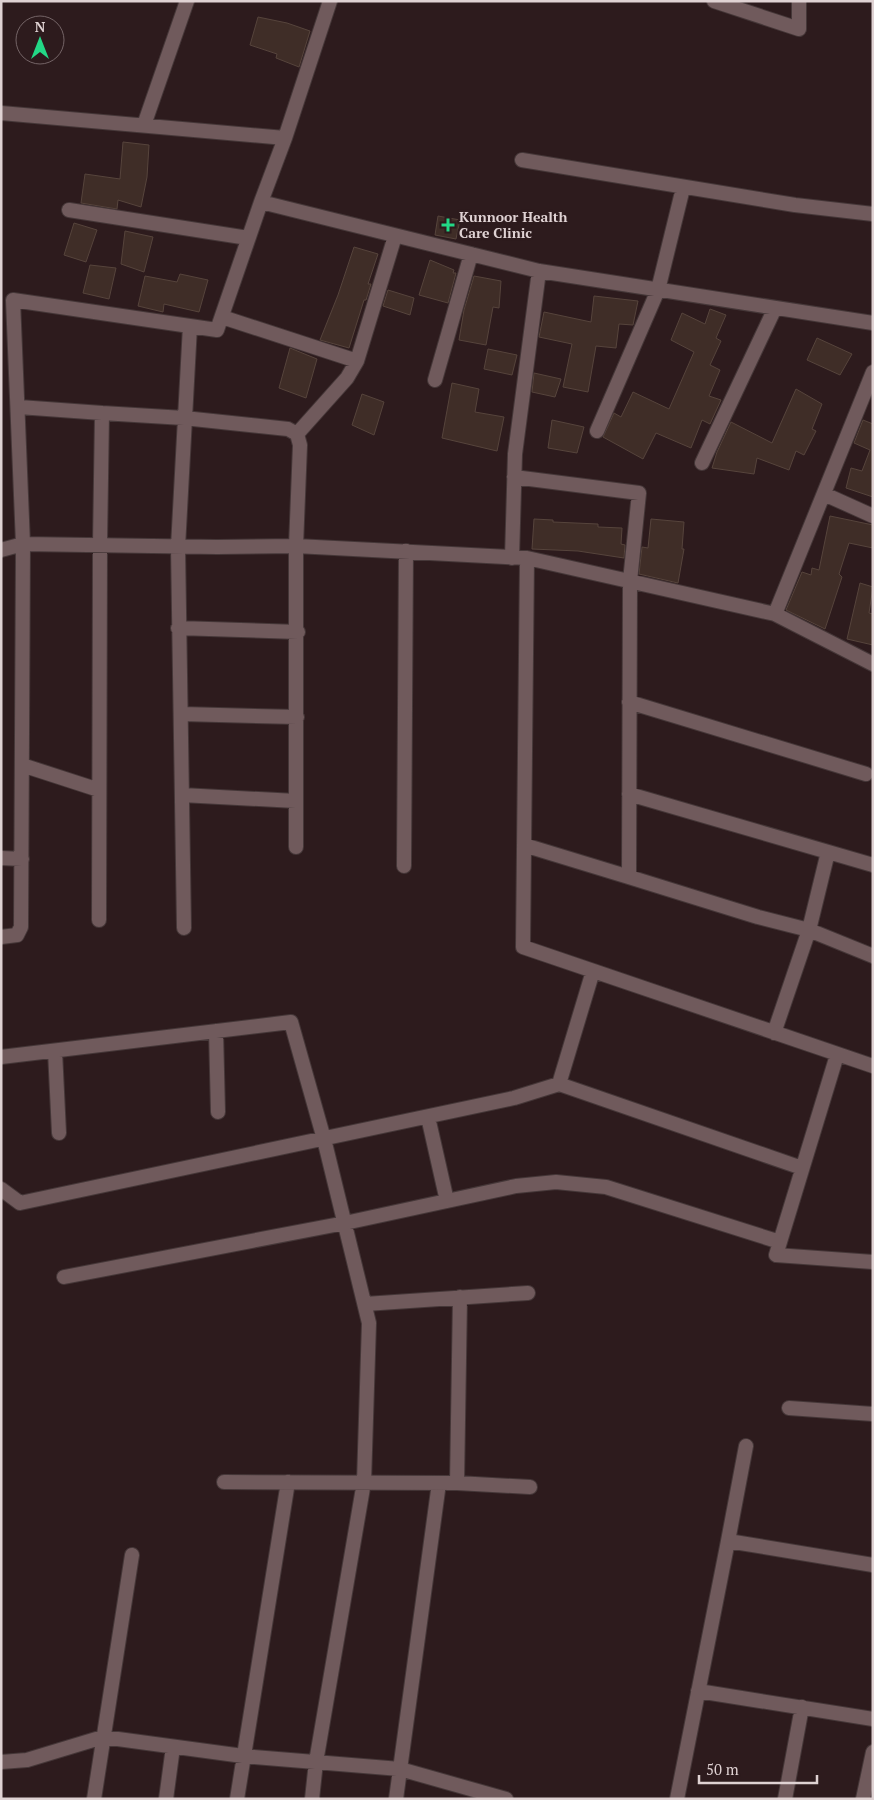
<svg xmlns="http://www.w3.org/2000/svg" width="874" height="1800" viewBox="0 0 874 1800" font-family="'PT Serif',serif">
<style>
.building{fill:#3f2d27;stroke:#56443c}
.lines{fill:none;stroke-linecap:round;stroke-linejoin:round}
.street-casing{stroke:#453738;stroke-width:16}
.street{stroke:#705a5c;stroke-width:14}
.poi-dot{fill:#23d886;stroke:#2d1b1d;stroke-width:2}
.labels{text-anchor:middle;stroke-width:4.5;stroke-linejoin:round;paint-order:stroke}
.poi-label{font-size:14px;font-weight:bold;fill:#dfd2d3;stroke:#2d1b1d;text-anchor:start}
</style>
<rect width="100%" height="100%" fill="#2d1b1d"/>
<path class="building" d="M258,17l29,6 23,8 -11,36 -23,-9 1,-4 -27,-9z
M123,142l26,3 -2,32 -6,30 -23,-7 -1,9 -36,-6 4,-29 35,5z
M438,216l22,4 -4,19 -21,-4z
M74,223l23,7 -11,32 -22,-7z
M125,231l28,6 -9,35 -23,-8z
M354,247l24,7 -10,30h3l-5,16h-2l-15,48 -29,-8 18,-45z
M430,260l24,10 -1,3h3l-8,30 -29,-8z
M90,265l26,3 -7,31 -26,-6z
M180,274l28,6 -9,32 -35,-8 -1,8 -25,-6 7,-30 32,6z
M474,276l27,5 -2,27 -6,-1 -7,38 -27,-5 5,-30z
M388,290l26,8 -4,17 -27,-9z
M594,296l44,5 -5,24 -14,-1 -3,24 -20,-2 -8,46 -25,-5 9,-43 -33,-7 5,-25 47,10z
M710,309l16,6 -10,23 5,3 -11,24 10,5 -11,26 12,4 -11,24 -8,-4 -11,28 -35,-15 -13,26 -40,-22 11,-24 7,4 12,-25 36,17 25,-57 -23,-12 11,-27 23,11z
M817,338l35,16 -12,21 -33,-15z
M290,348l27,11 -11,39 -27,-10z
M488,349l29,6 -5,20 -28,-6z
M534,373l27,6 -6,18 -23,-5z
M452,383l27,6 -4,23 29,5 -7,34 -55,-13z
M796,389l26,15 -10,25 4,2 -12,24 -8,-4 -7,19 -32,-12 -3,16 -42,-6 5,-16 14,-30 41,21z
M362,394l22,8 -10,33 -22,-10z
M552,420l32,7 -7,26 -29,-5z
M863,420l10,4v73l-27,-9 5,-20 11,3 8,-21 -16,-7z
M830,516l43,9v23l-24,-5 -10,31 3,3 -17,52 -39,-19 16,-38 9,3 1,-7 7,2z
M534,519l19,1v2l45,2v3l24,1 -1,16 4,1 -1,13 -46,-7 -46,-2z
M651,519l33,3 -2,27h2l-6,34 -39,-9 3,-27 6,1z
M860,583l13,4 -4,26 4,1v31l-26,-6z"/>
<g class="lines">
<g class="street-casing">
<path id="street" d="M714,1l85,28v-28
M1,113l284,25 -24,64 278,69 334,52
M144,125l43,-124
M285,138l45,-137
M522,160l273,45 78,9
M69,210l179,28
M222,317l135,44 38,-125
M435,380l36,-126
M19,407l83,6 -2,131 -1,376
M102,413l82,5 104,11 9,5 3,11 -4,101v301
M597,431l61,-141 25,-102
M297,434l50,-56 10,-17
M702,463l73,-155
M514,477l125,16 -9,88 -1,296 -105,-32
M824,494l49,22
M1,550l22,-6 194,3 79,-1 231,12
M512,558l3,-104 24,-183
M775,614l98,-242
M178,628l120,4
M873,664l-98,-50 -248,-56 -4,389 350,119
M629,702l237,72
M182,714l115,3
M22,765l77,25
M629,794l244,71
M182,795l114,6
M1,858l21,1
M404,866l2,-315
M629,877l129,40 51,13 64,26
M184,928l-6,-381 12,-221
M1,937l16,-2 4,-8 2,-383 -10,-244 204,30 44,-128
M216,1031l2,81
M774,1033l35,-103 19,-78
M55,1051l4,82
M837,1055l-61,200 97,7
M1,1057l290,-35 33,117 45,184 -5,159 -48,280 -4,37
M559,1084l34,-113
M428,1117l19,84
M1,1189l19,14 494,-105 45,-14 243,84
M64,1277l281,-54 171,-37 40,-4 50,5 174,55
M365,1304l163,-11
M789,1408l84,6
M224,1482l233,1 73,4
M457,1483l3,-186
M728,1541l18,-95
M698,1691l175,28
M1,1762l26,-2 76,-23 140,19 157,13 106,30
M94,1799l38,-244
M166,1799l7,-52
M237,1799l51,-317
M396,1799l43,-316
M677,1799l51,-258 145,24
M785,1799l17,-92
M863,1799l10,-47"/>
</g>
<use href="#street" class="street"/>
</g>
<path class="poi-dot" d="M445.5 217.5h5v5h5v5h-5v5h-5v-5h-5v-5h5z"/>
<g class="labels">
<g class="poi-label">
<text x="459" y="222">Kunnoor Health<tspan x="459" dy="16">Care Clinic</tspan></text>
</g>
</g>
<rect width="874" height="1800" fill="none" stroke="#dfd2d3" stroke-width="5"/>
<g transform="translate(40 40)"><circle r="24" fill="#2d1b1d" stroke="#746466"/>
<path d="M0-4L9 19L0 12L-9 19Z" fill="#23d886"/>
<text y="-8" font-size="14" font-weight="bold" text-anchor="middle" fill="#dfd2d3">N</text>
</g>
<path d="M699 1775v8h118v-8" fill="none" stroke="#dfd2d3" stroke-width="2.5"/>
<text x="706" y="1775" font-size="15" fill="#dfd2d3" stroke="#2d1b1d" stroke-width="4" paint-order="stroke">50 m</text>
</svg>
